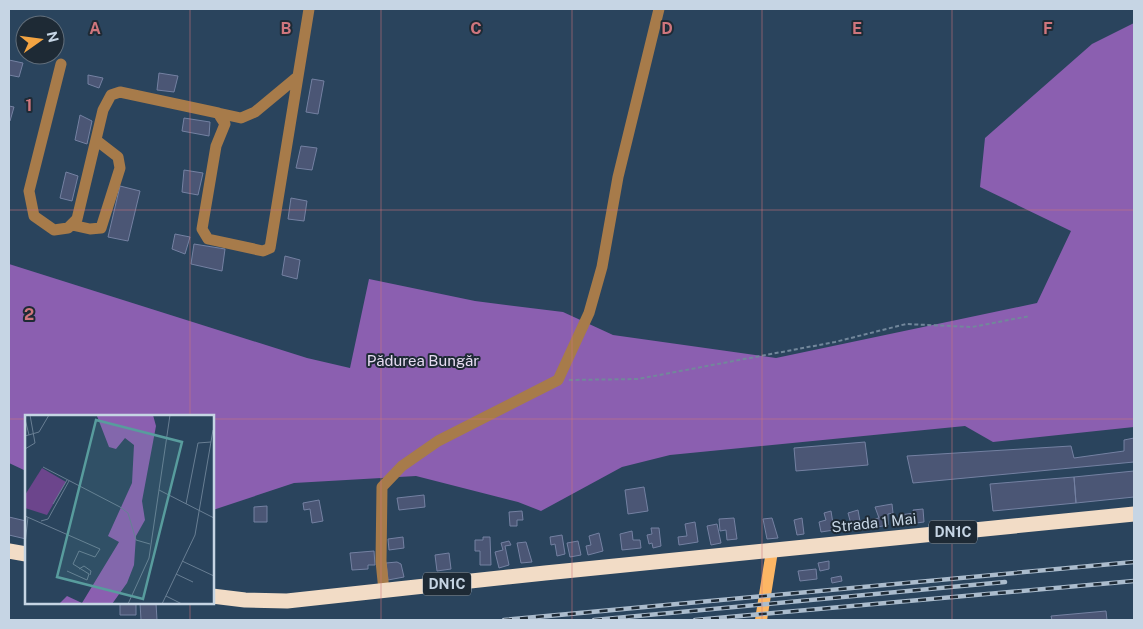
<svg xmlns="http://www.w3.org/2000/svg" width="1143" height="629" viewBox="0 0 1143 629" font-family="'Public Sans',sans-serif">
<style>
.forest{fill:#8b5fb0}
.building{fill:#4b5675;stroke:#7481a2}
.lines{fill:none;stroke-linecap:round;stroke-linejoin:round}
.path{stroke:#72879b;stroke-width:2;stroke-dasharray:4 2.5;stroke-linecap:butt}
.minor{stroke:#a77b4a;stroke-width:11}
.major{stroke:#fdb664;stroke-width:12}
.highway{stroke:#f2dcc6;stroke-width:15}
.rail-casing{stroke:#abbccd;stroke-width:4.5}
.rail{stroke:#1e2a35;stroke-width:2.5;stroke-dasharray:8;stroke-linecap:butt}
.grid{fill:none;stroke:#cf767d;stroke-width:1;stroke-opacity:0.55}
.labels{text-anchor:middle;stroke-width:4;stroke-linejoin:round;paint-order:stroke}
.shield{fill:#1e2a35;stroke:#94a2b0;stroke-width:1}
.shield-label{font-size:14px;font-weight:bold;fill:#c6d5e4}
.park-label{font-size:15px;fill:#e7dcf2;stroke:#1e2a35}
.street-label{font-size:15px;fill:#c6d5e4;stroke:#1e2a35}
.inset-road{fill:none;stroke:#687e93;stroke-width:1}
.view{fill:#589c9d;fill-opacity:0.15;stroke:#589c9d;stroke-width:2.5}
.inset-edge{fill:none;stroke:#c6d5e4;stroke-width:2.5}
.grid-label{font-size:16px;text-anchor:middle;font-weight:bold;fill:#cf767d;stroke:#1e2a35;stroke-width:4;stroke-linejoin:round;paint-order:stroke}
</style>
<rect width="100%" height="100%" fill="#2a445d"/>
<path class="forest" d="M1134,23v404l-141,15 -28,-16 -295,29 -48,12 -81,44 -23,-9 -102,-26 -122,7 -81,27 -1,-94h-186v55l-17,-8v-199l298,94 43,10 19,-89 106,22 88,11 50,23 163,23 261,-55 34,-72 -91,-44 5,-49 107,-94z"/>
<path class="building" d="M9,60l14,3 -4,14 -10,-2z
M159,73l19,3 -4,16 -17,-2z
M88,75l15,3 -4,10 -11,-4z
M312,79l12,2 -6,33 -12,-2z
M9,106l5,1 -4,14 -1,-1z
M80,115l12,6 -5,23 -12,-4z
M184,118l26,4 -1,14 -27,-5z
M301,146l16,2 -5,22 -16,-2z
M184,170l19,3 -5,22 -16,-3z
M66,172l12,4 -6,25 -12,-3z
M120,186l20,5 -12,50 -20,-4z
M291,198l16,3 -3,20 -16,-2z
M175,234l15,3 -5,17 -13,-5z
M194,244l31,5 -3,22 -31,-7z
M285,256l15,4 -3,19 -15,-4z
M1134,438v24l-221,21 -6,-27 164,-10 3,12 50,-7v-11z
M865,442l3,23 -72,6 -2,-23z
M1134,471v26l-58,6 -2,-26z
M1074,477l2,26 -83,8 -3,-27z
M644,487l4,24 -20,3 -3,-24z
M424,495l1,12 -26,3 -2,-12z
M319,500l4,21 -11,2 -2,-14 -6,1 -1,-7z
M892,504l1,9 -5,1v11l-16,3 -3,-8 10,-2 -4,-11z
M267,506v16h-13v-15z
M923,509l1,13 -23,3 -1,-10 14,-2 -1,-3z
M858,510l3,17 -9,1 -4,-15z
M522,511l1,9h-6v6h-7l-1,-14z
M831,511l3,19 -13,2 -2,-10 7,-2 -2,-7z
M9,517l17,4v18l-17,-4z
M734,518l3,21 -10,1 -1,-10 -6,1 -1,-12z
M772,518l6,20 -11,1 -4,-20z
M802,518l2,16 -7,1 -3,-15z
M695,522l3,20 -19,3 -1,-8 9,-1 -2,-12z
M717,524l4,19 -10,2 -4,-19z
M651,528h8l2,18 -8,2 -1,-5 -3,1 -2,-9 5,-1z
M632,531l1,9h7l1,8 -19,2 -2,-16z
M599,533l4,18 -15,4 -2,-9 5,-1 -2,-9z
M562,535l3,19 -8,2 -2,-12 -4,1 -1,-8z
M403,537l1,11 -15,2 -1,-11z
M483,537h7l1,28h-11v-14h-5v-11h8z
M509,541l2,4 -6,1 4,19 -10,3 -4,-16 8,-2 -2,-7z
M578,541l3,14 -11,2 -3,-14z
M526,542l6,20 -11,1 -4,-20z
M374,551l1,14h-7v4l-16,1 -2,-17z
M449,553l2,16 -14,2 -2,-16z
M829,561v8l-9,2 -2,-8z
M397,562l4,2 3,13 -16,3 -2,-17z
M816,569l1,10 -17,2 -2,-10z
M841,576l1,5 -10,2 -1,-5z
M120,603h16v12h-16z
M140,603h16l1,17h-16z
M1106,611l1,9h-55l-1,-4z"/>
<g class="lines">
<path class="path" d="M569,380l69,-1 197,-37 71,-18 66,3 58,-11"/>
<path class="minor" d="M61,64l-32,127 5,25 20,14 14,-2 9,-9 26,-109 8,-15 9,-3 98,21 7,11 -9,22 -14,83 6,10 55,12 7,-3 39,-239
M218,113l23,5 14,-6 41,-34
M72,225l18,4 11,-1 19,-60 -2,-11 -22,-17
M384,591l-3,-30 1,-74 20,-21 36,-25 120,-61 31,-67 13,-46 16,-90 41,-168"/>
<path class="major" d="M761,620l11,-69"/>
<path class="highway" d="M9,551l17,3
M212,596l33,4 42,1 258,-28 589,-59"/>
<g class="rail-casing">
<path id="rail" d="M504,620l630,-58
M594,620l411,-38
M695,620l439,-39"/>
</g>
<use href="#rail" class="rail"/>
</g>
<path class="grid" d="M190,9v407M381,9v611M572,9v611M762,9v611M952,9v611M9,210h1125M9,419h17M212,419h922M190,603v17"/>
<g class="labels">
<g class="shield">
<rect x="929" y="520.5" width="48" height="23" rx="4"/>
<rect x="423" y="572.5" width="48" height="23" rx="4"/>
</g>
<g class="shield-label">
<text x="953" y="537">DN1C</text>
<text x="447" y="589">DN1C</text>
</g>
<g class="park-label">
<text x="423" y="366">Pădurea Bungăr</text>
</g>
<g class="street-label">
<text transform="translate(874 523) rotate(-6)" y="5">Strada 1 Mai</text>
</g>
</g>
<g transform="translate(25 415)">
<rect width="189" height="189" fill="#2a445d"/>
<path d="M17,53l24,14 -19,33 -22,-7v-13z" fill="#6c458c"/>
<path d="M128,0l3,11 -14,75 3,19 -9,16 -2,29 -7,18 -15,21h-53l8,-8 15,7 34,-56 3,-5 -11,-6 24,-53 2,-38 -9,-7 -9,11 -7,-2 -12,-31z" fill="#8b5fb0"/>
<path class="inset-road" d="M0,4l4,16M0,21l14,-4 10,-17M0,34l10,-6 -5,-28M18,52l77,40 8,6 8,27 14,4M134,75l55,28M28,89l14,-24M161,89l12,-61 13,-1M0,101l75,33 -5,8 -16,-6 -6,13 16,10 -2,6 -20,-9M16,106l7,-2 21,-38M0,129l3,-27M157,146l32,15M54,154l5,-3 7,5 -1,4M151,159l17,8M141,181l16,8M103,189l21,-46 21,-143M137,189l33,-69 18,-105"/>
<path class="view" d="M71,5l86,22 -39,157 -86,-22z"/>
<rect width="189" height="189" class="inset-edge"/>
</g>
<g class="grid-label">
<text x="95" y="34">A</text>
<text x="286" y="34">B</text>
<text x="476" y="34">C</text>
<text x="667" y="34">D</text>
<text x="857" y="34">E</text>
<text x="1048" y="34">F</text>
<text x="29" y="111">1</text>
<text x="29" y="320">2</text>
</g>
<rect width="1143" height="629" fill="none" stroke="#c6d5e4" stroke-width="20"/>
<g transform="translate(40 40) rotate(76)"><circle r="24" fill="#1e2a35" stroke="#616e7b"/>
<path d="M0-4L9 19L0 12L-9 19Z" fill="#f3a442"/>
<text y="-8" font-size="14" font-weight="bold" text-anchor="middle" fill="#c6d5e4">N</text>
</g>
</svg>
